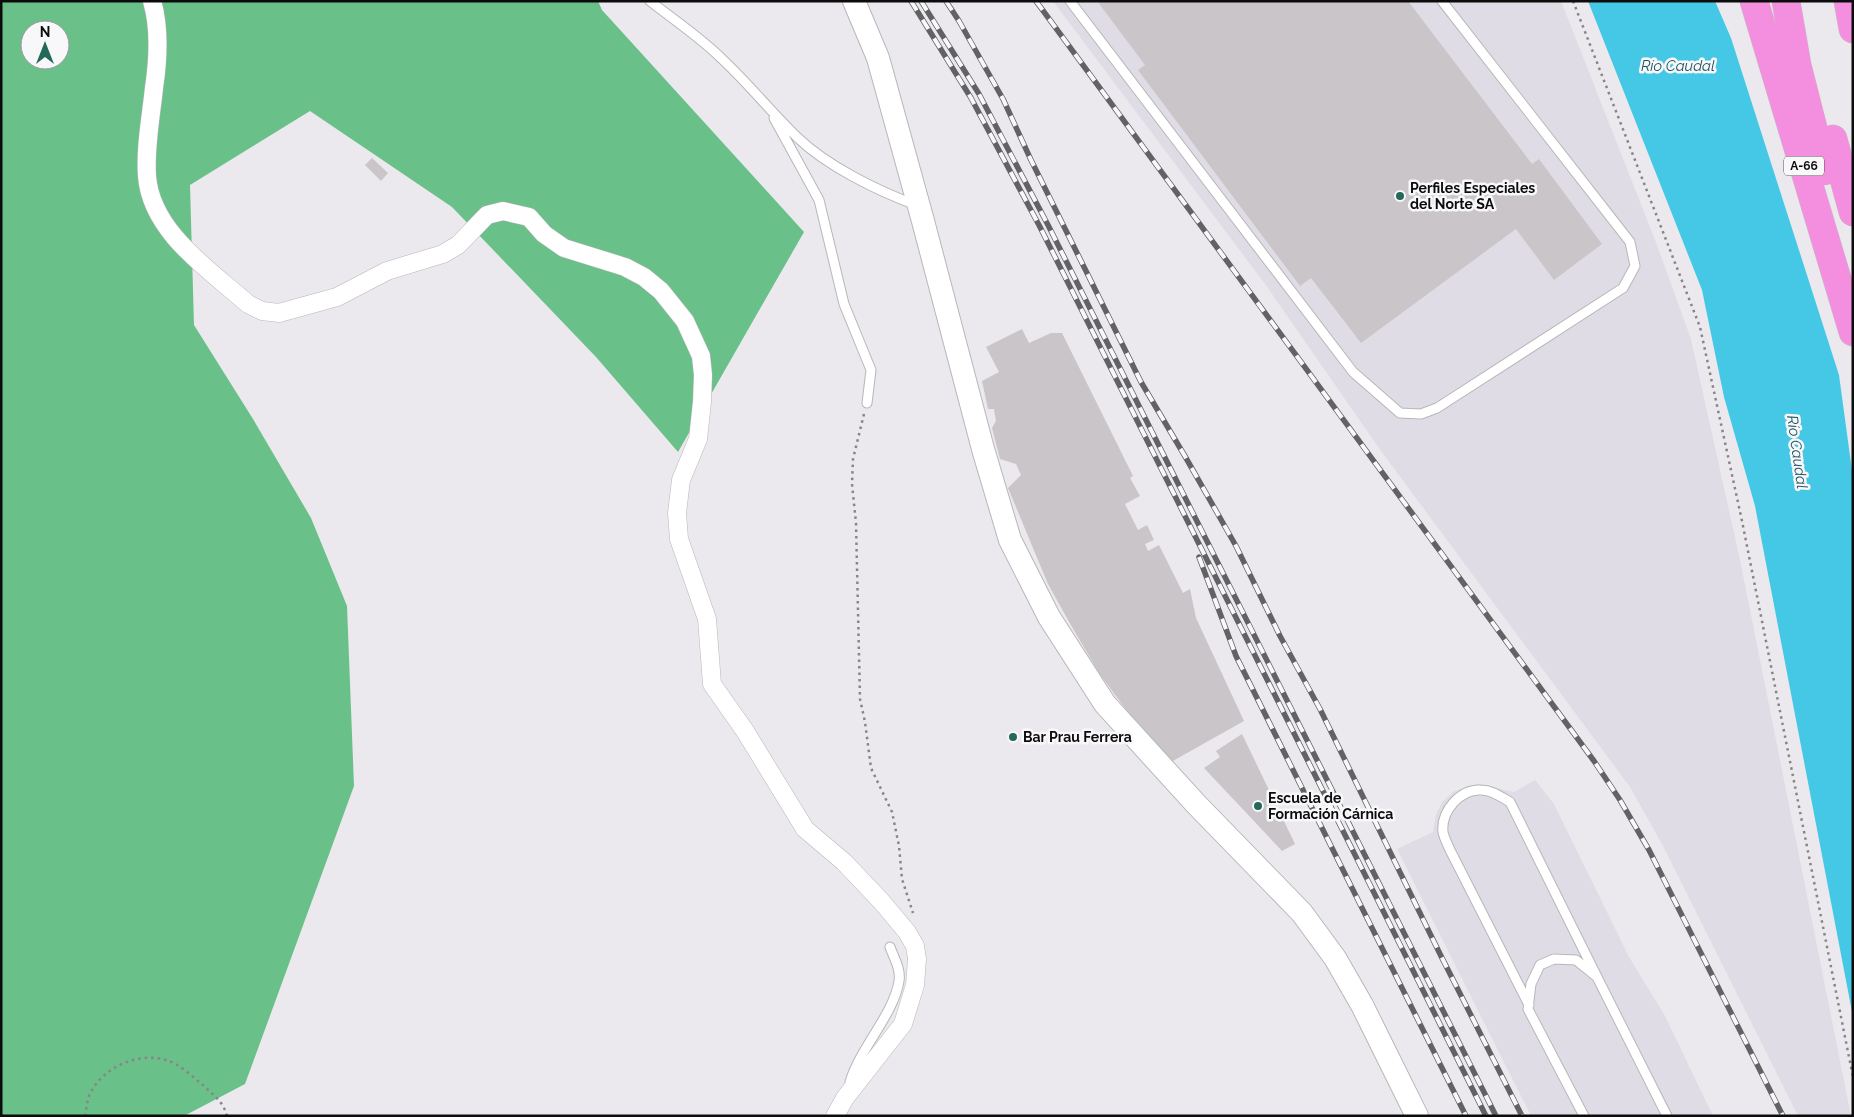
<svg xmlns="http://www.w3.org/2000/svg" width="1854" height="1117" viewBox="0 0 1854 1117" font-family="Raleway,sans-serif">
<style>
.built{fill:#e0dce6}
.forest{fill:#69c189;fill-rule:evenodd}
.water{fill:#45c8e5}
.building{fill:#c9c5c8}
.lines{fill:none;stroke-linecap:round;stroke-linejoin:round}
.service-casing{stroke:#b7b6b9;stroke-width:11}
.minor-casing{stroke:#b7b6b9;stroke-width:19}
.tertiary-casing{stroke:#b7b6b9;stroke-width:24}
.motorway-casing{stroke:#c5c5c5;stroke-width:29}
.path{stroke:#868587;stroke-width:2.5;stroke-dasharray:2.5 4;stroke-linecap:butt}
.service{stroke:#fff;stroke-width:9}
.minor{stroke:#fff;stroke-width:18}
.tertiary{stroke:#fff;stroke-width:22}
.motorway{stroke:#f48ede;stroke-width:28}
.rail-casing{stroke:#626164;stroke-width:5.5}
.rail{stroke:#f8f7fa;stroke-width:4;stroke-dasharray:11;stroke-linecap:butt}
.poi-dot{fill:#246859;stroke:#f8f7fa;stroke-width:2}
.labels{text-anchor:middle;stroke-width:5;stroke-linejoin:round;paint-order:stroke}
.shield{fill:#f8f7fa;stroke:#535254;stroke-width:1}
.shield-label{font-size:12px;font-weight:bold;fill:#0c0c0d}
.poi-label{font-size:14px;font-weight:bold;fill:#0c0c0d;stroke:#f8f7fa;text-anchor:start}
.water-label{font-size:15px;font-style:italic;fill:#1f5561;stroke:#f8f7fa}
</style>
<rect width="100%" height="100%" fill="#ebe9ed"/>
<path class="built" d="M1053,1h508l96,244 34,94 49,221 111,556h-53l-135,-270 -33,-59 -249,-336 -116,-167z
M1535,780l19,24 75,153 36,59 48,100h-182l-134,-267 36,-17 3,-18 6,-12 11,-10 15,-6 11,-2 35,8z"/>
<path class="forest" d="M1,1h597l4,9 202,222 -126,220 -82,-95 -144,-150 -142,-96 -120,74 4,140 59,94 58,99 36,88 7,180 -109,298 -61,32h-183zM30,30h30v30h-30z"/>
<path class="water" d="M1588,1h127l16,37 108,337 14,103v539l-98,-511 -31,-109 -22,-107z"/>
<path class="building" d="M1097,1h311l124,163 7,-5 63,85 -48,36 -38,-51 -155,114 -50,-65 -11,8 -162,-216 7,-5z
M372,158l16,15 -7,8 -16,-16z
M1022,329l7,14 22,-10h11l71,143 -3,2 10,18 -15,8 13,26 9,-5 7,15 -9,4 3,7 11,-6 24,48 7,-4 6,29 48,103 -73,41 -30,-32 -42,-57 -31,-53 -20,-36 -40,-96 13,-13 -5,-11 -16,-5 -8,-31 4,-7 -2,-12h-6l-6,-28 17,-9 -13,-25z
M1242,734l53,110 -13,7 -78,-83 16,-11 -4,-6z"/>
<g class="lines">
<g class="service-casing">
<path id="service" d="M650,1c24,19 50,36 71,57 27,25 50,54 77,80 29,28 80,53 118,67
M1070,1l283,371 47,41 21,1 16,-6 186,-120 12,-22 -5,-24 -188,-241
M774,118l45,82 25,104 27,66 -4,33
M1529,1005l-79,-155c-2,-5 -6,-12 -7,-18 -2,-21 17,-43 38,-42 11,0 20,7 29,12l87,175
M850,1082c10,-34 44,-68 49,-101 2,-12 -5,-23 -9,-34
M1584,1116l-56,-107 3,-25 9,-19 14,-6 22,1 21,17 70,139"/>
</g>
<g class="minor-casing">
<path id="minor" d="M152,1c8,27 6,60 2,87 -3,29 -9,59 -7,88 4,56 63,94 101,128l14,7 17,2 58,-16 50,-26 56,-17 15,-9 29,-30 16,-4 26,6 15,17 20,14 61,19 19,10 17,14 24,30 16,35 2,19 -1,27 -4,37 -17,41 -4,33 2,26 28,80 5,65 33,47 60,98 39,33 37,39 26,31 8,14 2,13 -2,26 -12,39 -58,74 -10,18"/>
</g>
<g class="tertiary-casing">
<path id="tertiary" d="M854,1l24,57 45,163 60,228 27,91 39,77 56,87 91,100 106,109 33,45 27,47 55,111"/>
</g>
<g class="motorway-casing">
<path id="motorway" d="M1754,1l99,331
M1786,1l11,64 27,106
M1848,1l5,28
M1833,139l20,73"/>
</g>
<path class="path" d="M1573,1l127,326 42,194 111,556
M864,414l-11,45 -1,25 4,39 4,176 5,23 6,46 21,44 7,34 3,33 11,34
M85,1116c2,-8 2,-20 7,-26 14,-24 47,-38 74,-30 14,4 27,17 38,26 10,10 19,15 23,30"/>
<use href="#service" class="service"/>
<use href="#minor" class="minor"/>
<use href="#tertiary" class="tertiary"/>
<use href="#motorway" class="motorway"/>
<g class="rail-casing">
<path id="rail" d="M911,1l60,97 69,129 446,889
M921,1l58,93 69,131 448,891
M946,1l13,20 44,78 28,61 110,222 45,76 50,88 44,90 40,73 121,247 81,160
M1036,1l558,760 26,39 29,50 134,266
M1199,557l37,99 230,460"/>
</g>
<use href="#rail" class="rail"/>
</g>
<g class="poi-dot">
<circle cx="1400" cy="196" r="5"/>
<circle cx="1013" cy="737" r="5"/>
<circle cx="1258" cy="806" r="5"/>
</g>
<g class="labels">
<rect class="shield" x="1784" y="156.5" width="40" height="19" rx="4"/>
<g class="shield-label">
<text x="1804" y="170">A-66</text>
</g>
<g class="poi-label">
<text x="1410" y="193">Perfiles Especiales<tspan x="1410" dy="16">del Norte SA</tspan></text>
<text x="1023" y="742">Bar Prau Ferrera</text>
<text x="1268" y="803">Escuela de<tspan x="1268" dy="16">Formación Cárnica</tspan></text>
</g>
<g class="water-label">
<text x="1678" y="71">Río Caudal</text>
<text transform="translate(1797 452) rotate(82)" y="5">Río Caudal</text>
</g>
</g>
<rect width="1854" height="1117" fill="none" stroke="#0c0c0d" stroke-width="5"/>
<g transform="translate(45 45)"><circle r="24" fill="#f8f7fa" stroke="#9a999b"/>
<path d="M0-4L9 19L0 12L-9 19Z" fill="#246859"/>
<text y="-8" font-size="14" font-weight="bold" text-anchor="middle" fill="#0c0c0d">N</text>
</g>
</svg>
